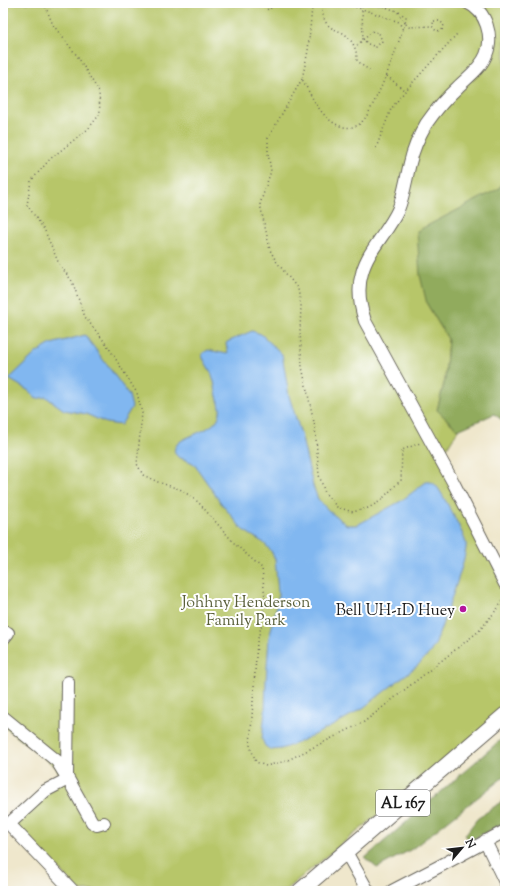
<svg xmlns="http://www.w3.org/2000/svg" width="508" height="894" viewBox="0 0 508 894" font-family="'Sorts Mill Goudy',serif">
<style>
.green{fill:#b7c669;stroke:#6a7142}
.forest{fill:#91ab5d;stroke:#56643c}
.water{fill:#81b7f0;stroke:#4e6a86}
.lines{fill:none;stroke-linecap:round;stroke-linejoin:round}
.minor-casing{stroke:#66635a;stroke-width:14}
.major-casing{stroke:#66635a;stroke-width:17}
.path{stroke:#66635a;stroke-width:1.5;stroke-dasharray:1 3;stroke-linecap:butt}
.minor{stroke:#fff;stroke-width:12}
.major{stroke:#fff;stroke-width:15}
.poi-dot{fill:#b5179e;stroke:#fff;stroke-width:1.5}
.labels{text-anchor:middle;stroke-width:4;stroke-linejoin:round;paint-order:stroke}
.shield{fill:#fff;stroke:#606060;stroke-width:1}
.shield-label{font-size:15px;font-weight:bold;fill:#1c1c1c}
.park-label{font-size:16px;fill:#5a603b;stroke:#fff}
.poi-label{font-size:16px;fill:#1c1c1c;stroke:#fff;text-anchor:end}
</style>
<rect width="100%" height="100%" fill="#fff"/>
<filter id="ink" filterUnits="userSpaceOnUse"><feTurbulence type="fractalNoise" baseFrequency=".025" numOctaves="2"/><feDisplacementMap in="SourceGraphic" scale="8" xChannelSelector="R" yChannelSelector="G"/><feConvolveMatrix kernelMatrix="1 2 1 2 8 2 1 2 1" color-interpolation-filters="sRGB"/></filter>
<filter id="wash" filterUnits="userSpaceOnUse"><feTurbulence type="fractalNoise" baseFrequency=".012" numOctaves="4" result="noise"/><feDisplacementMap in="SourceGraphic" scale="16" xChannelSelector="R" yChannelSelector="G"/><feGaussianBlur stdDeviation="0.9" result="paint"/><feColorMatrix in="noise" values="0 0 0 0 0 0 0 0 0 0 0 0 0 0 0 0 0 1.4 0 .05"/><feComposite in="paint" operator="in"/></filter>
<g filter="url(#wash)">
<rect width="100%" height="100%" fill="#efe7cc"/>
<path class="green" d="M3,3h502v178l-7,8 -71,115 21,35 -3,41 -8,30 21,20 -18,29 65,125v128l-221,179h-204l-64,-66 44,-50 -4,-8 -53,-41z"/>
<path class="forest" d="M505,181v241l-11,-8 -36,16 -21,-20 8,-30 3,-41 -21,-35 -7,-29 -3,-44 81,-42z
M505,736v40l-93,73 -35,19 -12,-10z
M505,799v23l-35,19 -5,-6 12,-16z"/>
<path class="water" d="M252,331l9,3 21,20 7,42 12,38 12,52 5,13 11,12 18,14h10l44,-24 25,-19c9,-2 13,8 17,14 6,11 20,36 23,47 3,12 -25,83 -30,100l-7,11 -12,12 -54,42 -29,17 -37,18 -16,6 -10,1 -6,-4 -3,-7 3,-28 1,-31 3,-42 9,-37v-9l-3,-33 -4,-8 -7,-8 -21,-13 -22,-27 -27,-39 -3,-2 -13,-5c-3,-3 -5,-7 -2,-11 5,-10 32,-13 41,-26 6,-9 2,-15 0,-24 -2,-7 -2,-13 -5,-21 -2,-6 -7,-12 -10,-19l1,-3 5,-3 19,4 1,-1 -2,-9 1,-2z
M85,335l44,60 3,12 -11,18 -15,-2 -20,-9 -22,-4 -18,-13 -10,2 -7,-8 -20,-12 27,-26 15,-9z"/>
</g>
<g filter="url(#ink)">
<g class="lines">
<g class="minor-casing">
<path id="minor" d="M468,3c18,8 26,34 18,52 -5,13 -19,23 -28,32 -12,11 -23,24 -32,37 -7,12 -13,26 -16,39 -4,16 -6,32 -12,47 -10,22 -30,40 -36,63 -5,16 -2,33 3,48l88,161 52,102
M3,639l5,-6
M3,717l54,44 11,18 -23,12 -36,33 64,67
M67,777l1,-95
M68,779l24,43 5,3 7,-2
M485,841l20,41
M346,852l22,39
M392,891l48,-25 65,-35"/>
</g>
<g class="major-casing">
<path id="major" d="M300,891l205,-176"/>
</g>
<path class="path" d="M44,3l9,22 25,32 21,35 1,22 -12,15 -38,30 -19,22 -4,24 17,24 15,35 13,17 13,36 22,28 30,48 5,20 -5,51 6,11 15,7 24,8 16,12 37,42 27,24 3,31 -3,24 -5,19 -7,104 6,16 10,4 20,-5 78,-39 115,-91 19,-23 7,-12
M262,3l6,7 9,-7
M316,3l-4,4 -4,44 -6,28c9,16 19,40 38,47 5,2 13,2 18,-1 8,-5 13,-17 17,-25 13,-26 21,-50 30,-77l-8,-12 -23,-8
M320,3c2,6 3,16 7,21 4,5 10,6 16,9 9,6 14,16 14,27l6,6 8,5
M340,3l22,6 1,30 5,5 8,3 6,-6 -3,-8 -6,-2 -18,16
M363,3l-1,6 37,13 4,8
M399,12l7,5 -1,6 4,4 23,-1
M434,21h6l4,4 -2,5 -6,1 -4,-5z
M387,76l18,15
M302,79l-34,59v15l3,18 -11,33 10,46 6,11 22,28 3,17 -1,25 2,36 13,60 4,48 6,18 12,14 16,5 15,-4 11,-6 22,-22 1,-30 18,-7
M376,148l15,-39 14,-18 52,-57"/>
<use href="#minor" class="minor"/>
<use href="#major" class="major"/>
</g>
</g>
<circle class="poi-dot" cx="463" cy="609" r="4"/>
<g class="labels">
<rect class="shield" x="376" y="790" width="54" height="26" rx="3"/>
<g class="shield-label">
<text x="403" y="808">AL 167</text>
</g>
<g class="park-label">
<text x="246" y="607">Johhny Henderson<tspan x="246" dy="18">Family Park</tspan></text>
</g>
<g class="poi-label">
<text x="455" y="615">Bell UH-1D Huey</text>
</g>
</g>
<rect width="508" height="894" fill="none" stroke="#fff" stroke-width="16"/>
<g transform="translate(462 848) rotate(62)" stroke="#ffffff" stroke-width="3" paint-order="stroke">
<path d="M0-3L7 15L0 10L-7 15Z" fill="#1c1c1c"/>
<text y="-6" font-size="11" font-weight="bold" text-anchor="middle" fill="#1c1c1c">N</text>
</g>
</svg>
